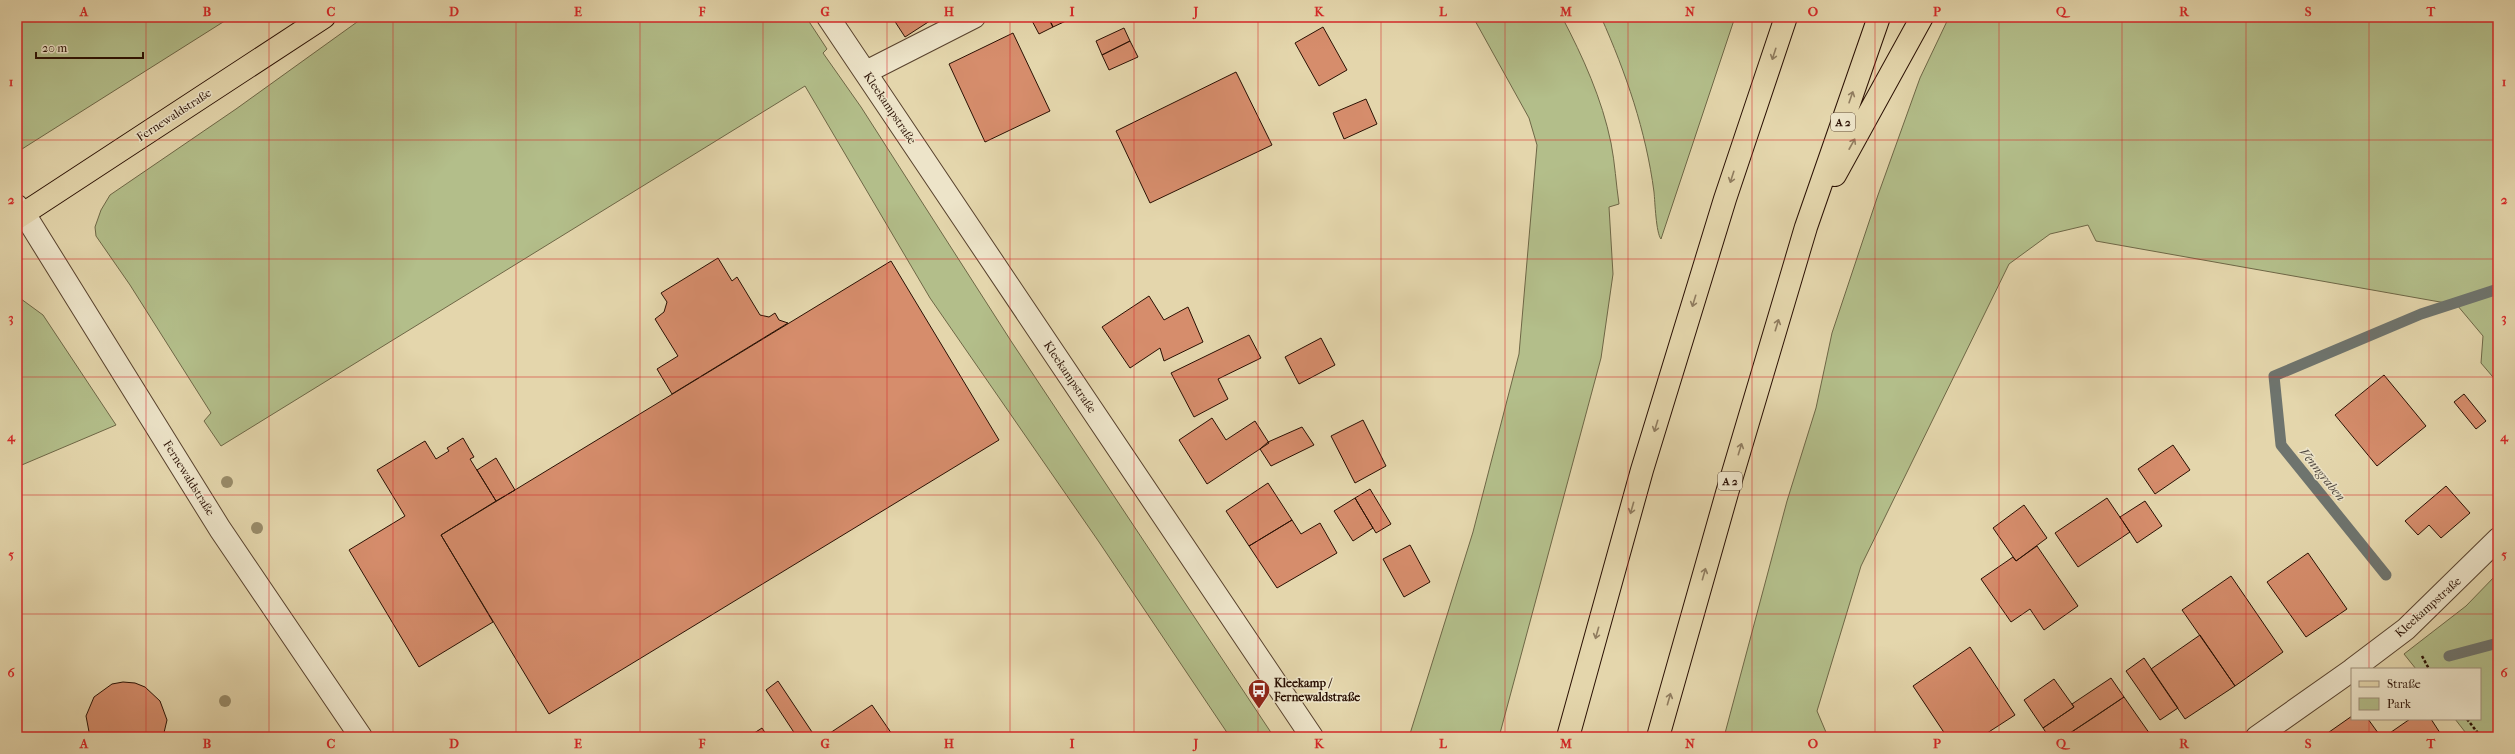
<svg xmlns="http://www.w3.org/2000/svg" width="2515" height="754" viewBox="0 0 2515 754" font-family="'IM FELL French Canon',serif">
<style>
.green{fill:#b3be8a;stroke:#6e6746}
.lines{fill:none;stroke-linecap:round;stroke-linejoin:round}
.stream{stroke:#6e746e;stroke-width:11}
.building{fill:#d68d6c;stroke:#2a1003}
.minor-casing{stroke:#58422d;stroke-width:24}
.major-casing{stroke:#2a1003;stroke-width:24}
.highway-casing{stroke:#2a1003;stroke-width:24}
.path{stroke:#2a1003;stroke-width:2.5;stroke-dasharray:3 2;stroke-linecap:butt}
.minor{stroke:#ede4c9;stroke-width:22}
.major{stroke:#e4d6ac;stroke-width:22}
.highway{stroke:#e4d6ac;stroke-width:22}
.tree{fill:#988b69}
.oneway{stroke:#907d60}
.grid{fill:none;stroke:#d62828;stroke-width:1;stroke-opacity:0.55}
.labels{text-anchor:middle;stroke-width:3;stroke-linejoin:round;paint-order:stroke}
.shield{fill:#ede4c9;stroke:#64503e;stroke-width:1}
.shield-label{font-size:11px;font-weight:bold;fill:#2a1003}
.street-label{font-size:12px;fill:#2a1003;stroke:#ede4c9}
.poi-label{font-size:12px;font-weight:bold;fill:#2a1003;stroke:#ede4c9;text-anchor:start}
.water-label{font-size:13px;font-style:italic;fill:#524a42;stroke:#ede4c9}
.neatline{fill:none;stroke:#d62828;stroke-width:1.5}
.grid-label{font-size:13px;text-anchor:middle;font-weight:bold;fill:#d62828}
</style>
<rect width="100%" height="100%" fill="#e4d6ac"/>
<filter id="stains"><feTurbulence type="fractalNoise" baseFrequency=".005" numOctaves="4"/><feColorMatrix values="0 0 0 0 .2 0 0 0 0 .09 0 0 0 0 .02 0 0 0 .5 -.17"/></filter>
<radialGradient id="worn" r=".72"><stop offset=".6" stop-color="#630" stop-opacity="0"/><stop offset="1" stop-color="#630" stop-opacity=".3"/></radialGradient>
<path class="green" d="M17,17h214l-209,132 -5,-3z
M364,17h442l21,32 -4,4 38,54 150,234 263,396h-44l-131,-195 -169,-244 -125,-212 -584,360 -17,-25 7,-8 -81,-128 -34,-49 -1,-9 6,-17 9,-15 126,-86z
M1473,17h89c21,40 40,82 49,126 4,20 5,41 8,61l-10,3 4,67 -12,84 -102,379h-90l64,-205 46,-178 18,-209 -8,-27z
M1601,17h134l-74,222c-5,-6 -6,-37 -7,-47 -8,-61 -28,-119 -53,-175z
M1949,17h549v366l-17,-20 2,-27 -26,-31 -361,-64 -8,-16 -38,9 -41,30 -148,302 -44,145 11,26h-104l63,-236 29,-93 16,-75 46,-138 42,-117z
M17,296l26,19 73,110 -99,42z
M2498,573v164h-29l-14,-18h25v-50h-64l-12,-15 62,-48z"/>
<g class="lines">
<path class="stream" d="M2386,575l-105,-130 -7,-69 147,-62 77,-25
M2449,656l49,-13"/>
</g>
<path class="building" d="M892,17h44l-31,20z
M1030,17h18l5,10 -14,7z
M1048,17h18l2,3 -15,7z
M1323,27l24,43 -28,16 -24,-43z
M1124,28l6,13 -28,14 -6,-14z
M1013,33l37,78 -65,31 -36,-78z
M1130,41l8,16 -29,13 -7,-15z
M1236,72l36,73 -122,58 -34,-72z
M1366,99l11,25 -33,15 -11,-26z
M718,258l14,23 5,-4 23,38 9,2 6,-4 4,7 9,3 -116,71 -15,-25 21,-13 -23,-37 9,-7 3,-10 -6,-9z
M891,261l108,179 -450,274 -108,-179z
M1149,296l15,24 24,-13 15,35 -39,19 -4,-13 -30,20 -28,-41z
M1249,335l12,23 -43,21 10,20 -34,18 -23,-44z
M1321,338l14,27 -36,19 -14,-27z
M2384,375l42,51 -49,40 -42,-51z
M2464,394l22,27 -10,8 -22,-27z
M1212,418l14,22 29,-19 14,22 -62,41 -28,-44z
M1363,420l23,46 -31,17 -24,-47z
M1302,427l12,18 -43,21 -11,-17 8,-7z
M463,438l11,19 -4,2 26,42 -55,34 52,87 -74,45 -70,-117 56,-34 -28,-46 48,-29 11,18 13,-8 -2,-3z
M2173,445l17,25 -35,24 -17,-25z
M496,458l19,32 -19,11 -19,-31z
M1268,483l24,37 -43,26 -23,-35z
M2446,486l24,27 -29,25 -12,-13 -11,10 -13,-14z
M1370,489l21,35 -15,9 -21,-35z
M1355,498l18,30 -20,13 -19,-30z
M2107,498l23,34 -52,35 -23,-34z
M2145,501l17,25 -25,17 -17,-26z
M2024,505l23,33 -31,23 -23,-33z
M1292,520l9,14 19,-11 17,30 -60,35 -28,-42z
M1410,545l20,37 -26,15 -21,-38z
M2037,546l41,60 -34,24 -14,-21 -19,13 -30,-43 32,-22 3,4z
M2308,553l39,56 -41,28 -39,-55z
M2231,576l52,76 -48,34 -53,-76z
M2200,635l35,51 -50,33 -34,-50z
M1970,647l45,68 -34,22h-34l-34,-51z
M2144,658l34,50 -18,12 -34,-49z
M2111,678l13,19 -60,40h-15l-6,-9 31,-21 -2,-3z
M2054,679l20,28 -31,21 -19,-28z
M778,681l36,54 -2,2h-15l-31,-47z
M123,682l12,1 10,4 15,14 7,19 -4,17h-73l-4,-21 8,-19 18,-13z
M2124,697l28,40h-88l29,-19z
M872,705l22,32h-70z
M2352,716v3h16l13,18h-59z
M2410,719h21l11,17 -58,1z
M762,728l6,9h-20z"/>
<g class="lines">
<g class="minor-casing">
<path id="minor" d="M828,17l484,720
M866,72l108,-55
M17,206l8,9 195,314 141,208
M2353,669l53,-40 92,-90
M2257,737l95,-67"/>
</g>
<g class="major-casing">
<path id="major" d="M17,218l307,-201"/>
</g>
<g class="highway-casing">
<path id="highway" d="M1835,175l87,-158
M1568,737l74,-267 83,-271 61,-182
M1658,737l69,-244 79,-266 73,-210"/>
</g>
<path class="path" d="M2422,656l7,13
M2467,719l14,18"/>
<use href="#minor" class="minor"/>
<use href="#major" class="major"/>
<use href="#highway" class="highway"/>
</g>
<g class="tree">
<circle cx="227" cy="482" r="6"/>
<circle cx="257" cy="528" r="6"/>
<circle cx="225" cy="701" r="6"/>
</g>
<defs><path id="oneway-shaft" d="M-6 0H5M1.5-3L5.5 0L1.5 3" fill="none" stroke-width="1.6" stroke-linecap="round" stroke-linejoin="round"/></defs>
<g class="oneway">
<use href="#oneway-shaft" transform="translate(1774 54) rotate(108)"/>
<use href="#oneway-shaft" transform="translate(1851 97) rotate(-71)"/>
<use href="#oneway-shaft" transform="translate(1852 144) rotate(-61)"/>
<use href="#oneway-shaft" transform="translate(1732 177) rotate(108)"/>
<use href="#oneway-shaft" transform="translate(1694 301) rotate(107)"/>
<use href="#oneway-shaft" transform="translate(1777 325) rotate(-73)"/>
<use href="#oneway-shaft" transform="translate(1656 426) rotate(107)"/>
<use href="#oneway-shaft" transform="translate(1740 449) rotate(-73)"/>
<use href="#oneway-shaft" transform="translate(1632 508) rotate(106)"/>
<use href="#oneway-shaft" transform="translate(1704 574) rotate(-74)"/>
<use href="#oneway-shaft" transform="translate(1597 633) rotate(106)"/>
<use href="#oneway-shaft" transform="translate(1669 699) rotate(-74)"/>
</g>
<path class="grid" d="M146,17v720M269,17v720M393,17v720M516,17v720M640,17v720M763,17v720M887,17v720M1010,17v720M1134,17v720M1258,17v720M1381,17v720M1505,17v720M1628,17v720M1752,17v720M1875,17v720M1999,17v720M2122,17v720M2246,17v720M2369,17v652M17,140h2481M17,259h2481M17,377h2481M17,495h2481M17,614h2481M2369,719v18"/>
<defs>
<g id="bus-pin" transform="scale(1.15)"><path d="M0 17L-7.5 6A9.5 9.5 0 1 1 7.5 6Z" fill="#8f2418" stroke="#ede4c9"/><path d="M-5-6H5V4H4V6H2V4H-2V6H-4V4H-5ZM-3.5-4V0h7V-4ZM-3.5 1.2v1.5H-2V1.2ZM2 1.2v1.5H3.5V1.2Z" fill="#fff"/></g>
</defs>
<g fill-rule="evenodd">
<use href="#bus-pin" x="1259" y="690"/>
</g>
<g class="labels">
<g class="shield">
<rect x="1831" y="113" width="24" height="18" rx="3"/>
<rect x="1718" y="472" width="24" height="18" rx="3"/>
</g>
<g class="shield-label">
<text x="1843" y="126">A 2</text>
<text x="1730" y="485">A 2</text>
</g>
<g class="street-label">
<text transform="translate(890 108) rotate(56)" y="4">Kleekampstraße</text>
<text transform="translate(174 115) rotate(-33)" y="4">Fernewaldstraße</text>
<text transform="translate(1070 377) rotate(56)" y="4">Kleekampstraße</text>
<text transform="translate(189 478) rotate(58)" y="4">Fernewaldstraße</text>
<text transform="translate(2428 607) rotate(-42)" y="4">Kleekampstraße</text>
</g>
<g class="poi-label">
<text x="1274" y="687">Kleekamp /<tspan x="1274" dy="14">Fernewaldstraße</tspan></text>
</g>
<g class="water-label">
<text transform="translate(2323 474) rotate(51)" y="5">Venngraben</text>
</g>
</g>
<rect width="2515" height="754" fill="none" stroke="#e4d6ac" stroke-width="44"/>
<rect x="2351" y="668" width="130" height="52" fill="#ede4c9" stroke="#9f8f7a"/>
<rect x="2359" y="681" width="20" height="6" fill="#e4d6ac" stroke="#9f8f7a"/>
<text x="2387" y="688" font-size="12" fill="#2a1003">Straße</text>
<rect x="2359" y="698" width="20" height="12" fill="#b3be8a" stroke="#9f8f7a"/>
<text x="2387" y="708" font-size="12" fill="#2a1003">Park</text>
<path d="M36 52v6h107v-6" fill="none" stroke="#2a1003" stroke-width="2"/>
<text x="42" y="52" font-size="12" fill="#2a1003" stroke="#ede4c9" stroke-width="3" paint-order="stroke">20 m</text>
<rect x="22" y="22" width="2471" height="710" class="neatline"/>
<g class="grid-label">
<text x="84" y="16">A</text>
<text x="207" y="16">B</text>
<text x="331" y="16">C</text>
<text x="454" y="16">D</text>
<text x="578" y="16">E</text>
<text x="702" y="16">F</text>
<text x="825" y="16">G</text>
<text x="949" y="16">H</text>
<text x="1072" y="16">I</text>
<text x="1196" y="16">J</text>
<text x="1319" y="16">K</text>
<text x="1443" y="16">L</text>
<text x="1566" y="16">M</text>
<text x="1690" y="16">N</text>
<text x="1813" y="16">O</text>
<text x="1937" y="16">P</text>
<text x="2061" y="16">Q</text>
<text x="2184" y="16">R</text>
<text x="2308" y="16">S</text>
<text x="2431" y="16">T</text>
<text x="11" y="86">1</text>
<text x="2504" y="86">1</text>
<text x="11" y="204">2</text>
<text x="2504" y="204">2</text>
<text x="11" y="322">3</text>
<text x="2504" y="322">3</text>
<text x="11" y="441">4</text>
<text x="2504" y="441">4</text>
<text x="11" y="559">5</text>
<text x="2504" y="559">5</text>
<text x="11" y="677">6</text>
<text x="2504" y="677">6</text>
<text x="84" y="748">A</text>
<text x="207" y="748">B</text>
<text x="331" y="748">C</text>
<text x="454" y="748">D</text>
<text x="578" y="748">E</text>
<text x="702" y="748">F</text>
<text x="825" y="748">G</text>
<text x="949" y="748">H</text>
<text x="1072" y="748">I</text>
<text x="1196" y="748">J</text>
<text x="1319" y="748">K</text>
<text x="1443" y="748">L</text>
<text x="1566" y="748">M</text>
<text x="1690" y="748">N</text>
<text x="1813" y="748">O</text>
<text x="1937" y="748">P</text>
<text x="2061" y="748">Q</text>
<text x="2184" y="748">R</text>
<text x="2308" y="748">S</text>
<text x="2431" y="748">T</text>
</g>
<rect width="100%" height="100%" filter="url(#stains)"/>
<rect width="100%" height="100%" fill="url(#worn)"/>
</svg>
